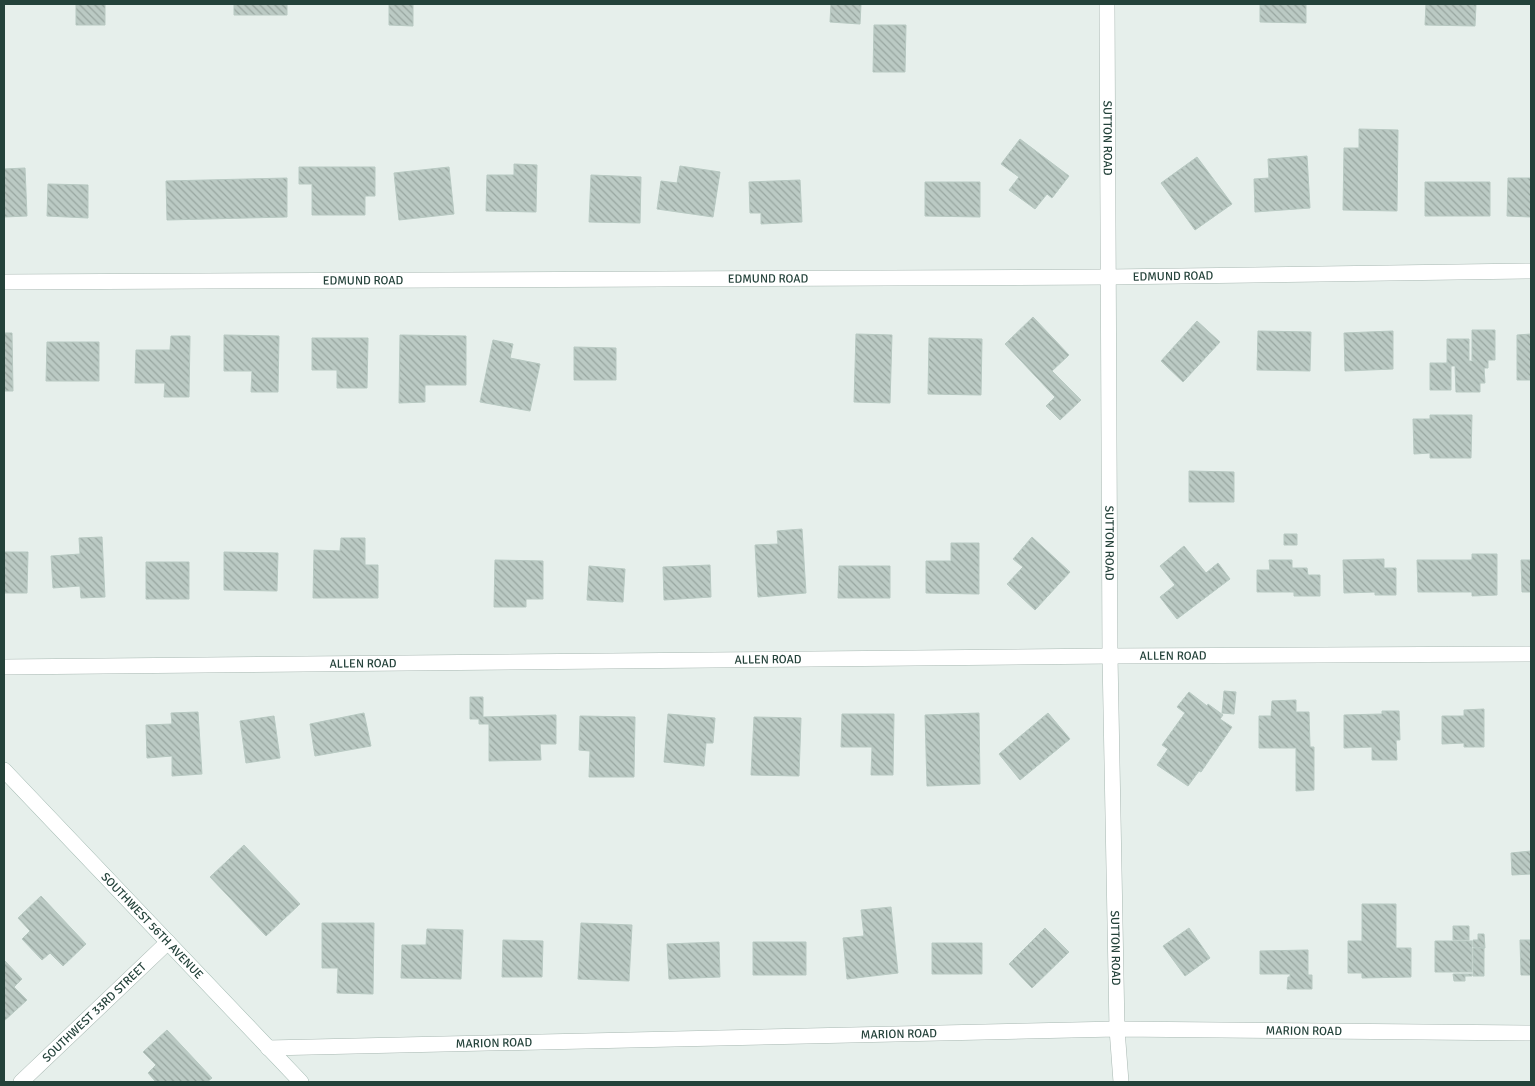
<svg xmlns="http://www.w3.org/2000/svg" width="1535" height="1086" viewBox="0 0 1535 1086" font-family="Signika,sans-serif">
<style>
.building{fill:url(#building-back-hatch);stroke:#b8c9c2}
.lines{fill:none;stroke-linecap:round;stroke-linejoin:round}
.street-casing{stroke:#a8b8b2;stroke-width:16}
.secondary-casing{stroke:#a4bbb3;stroke-width:16}
.street{stroke:#fff;stroke-width:15}
.secondary{stroke:#fff;stroke-width:15}
.labels{text-anchor:middle;stroke-width:5;stroke-linejoin:round;paint-order:stroke}
.street-label{font-size:12px;fill:#24423a;stroke:#f7fbf9}
</style>
<defs>
<pattern id="building-back-hatch" width="6" height="6" patternUnits="userSpaceOnUse" patternTransform="scale(1.25)"><rect width="6" height="6" fill="#bbcac4"/><path d="M-1 5l2 2M0 0l6 6M5-1l2 2" fill="none" stroke="#98a6a0"/></pattern>
</defs>
<rect width="100%" height="100%" fill="#e6efeb"/>
<path class="building" d="M76,4h29v21h-29z
M234,4h53v11h-53z
M389,4h24v22l-24,-1z
M831,4h30l-1,20 -30,-2z
M1260,4h46v19l-46,-1z
M1426,4h50l-1,22 -50,-1z
M874,25h32l-1,47h-32z
M1359,129l39,1 -1,81 -54,-1 1,-62h15z
M1020,139l49,37 -17,22 -5,-4 -12,15 -26,-19 10,-13 -18,-13z
M1307,156l3,52 -55,4 -1,-33 15,-1 -1,-19z
M1197,157l35,47 -37,26 -34,-47z
M514,164l23,1 -1,47 -50,-1 1,-36h27z
M680,166l40,6 -7,45 -56,-8 4,-28 16,2z
M299,167h76v29h-10v19h-53v-31h-13z
M449,167l5,47 -55,6 -5,-47z
M25,168l2,48 -23,1v-48z
M591,175l50,2 -1,46 -51,-1z
M287,178v39l-120,3 -1,-39z
M1508,178h23v39l-24,-1z
M800,180l2,42 -41,2v-11h-11l-1,-31z
M925,182h55v35l-55,-1z
M1425,182h65v34h-65z
M48,184l40,1v33l-41,-2z
M1033,317l36,38 -17,16 29,29 -21,20 -14,-14 9,-9 -50,-53z
M1197,321l23,21 -37,40 -22,-21z
M1472,330h23v30h-7v8h-4l1,15h-5v9h-24l-1,-26h-4v24h-21v-27h17v-24h22v22h8l-5,-1z
M1258,331l53,1 -1,39 -53,-1z
M1393,331v38l-48,2 -1,-38z
M4,333h8l1,58h-9z
M856,334l36,1 -2,68 -36,-1z
M1531,334v46h-14v-45z
M224,335l55,1 -1,56h-27l1,-21h-28z
M400,335l66,1v49h-41v17l-26,1z
M171,336h19l-1,61h-25l1,-14h-30l1,-33h34z
M312,338h56l-1,50h-30v-18h-25z
M929,338l53,1 -1,56 -53,-1z
M493,340l20,4 -3,14 30,6 -10,47 -50,-9z
M47,342h52v39h-53z
M574,347l42,1v32h-42z
M1430,415h42l-1,43h-41v-5l-16,1 -1,-35h17z
M1189,471l45,1v30h-45z
M802,529l4,64 -48,4 -3,-52 23,-1 -1,-13z
M1284,534h13v11h-13z
M102,537l3,60 -24,1 -1,-12 -27,2 -2,-32 29,-2 -1,-16z
M1032,537l38,35 -35,38 -28,-26 16,-17 -10,-8z
M341,538h24v27h13v33h-65l1,-48 26,1z
M951,543h28v51l-53,-1v-32h25z
M1184,546l22,27 12,-10 12,16 -53,40 -17,-22 15,-12 -15,-19z
M4,552h24l-1,41h-23z
M224,552l54,1 -1,38 -53,-1z
M1472,554h25v41l-25,1v-4h-54l-1,-32h55z
M1384,559v9h12v27h-21v-3l-31,1 -1,-33z
M495,560l48,1v38h-17v8h-32z
M1269,560h23v8h15l1,7h12v21h-26v-4h-37v-22h13z
M1521,560h10v32h-9z
M146,562h43v37h-43z
M710,565l1,32 -47,3 -1,-33z
M589,566l36,3 -2,33 -36,-2z
M839,566h51v32h-52z
M1224,691l12,1 -2,22 -12,-1z
M1189,692l18,14 1,-2 15,11 -3,4 12,8 -31,45 -2,-1 -11,15 -31,-21 11,-16 -6,-4 23,-32 -8,-6z
M470,697h13v20l73,-2v29h-16l1,16 -52,1v-37h-10v-5h-9z
M1296,700v12h13l1,35h4v43l-18,1v-43h-37v-32h12l1,-15z
M1484,709v38h-20v-4l-22,1v-28h22v-6z
M1382,711h17l1,29h-4l1,20h-25v-13l-28,1v-33l38,-1z
M198,712l4,62 -30,2v-20l-25,2 -1,-33 26,-1 -1,-11z
M364,713l7,33 -56,10 -5,-32z
M979,713l1,71 -53,2 -2,-71z
M1048,713l22,26 -50,41 -21,-26z
M668,714l47,4 -2,25h-7l-2,23 -40,-4z
M842,714h52l-1,61h-22l1,-28h-31z
M274,716l6,42 -34,5 -6,-42z
M580,716l55,1 -1,60h-45l1,-26 -11,-1z
M754,717l47,1 -2,58 -48,-1z
M244,845l56,59 -34,32 -56,-59z
M1531,851v23l-19,1 -1,-22z
M41,896l45,48 -23,22 -13,-13 -8,7 -20,-21 8,-8 -12,-13z
M1362,904h34v44h15v29l-49,1v-5h-14v-32h14z
M891,907l7,66 -51,6 -4,-41 21,-2 -3,-26z
M322,923h52l-1,71 -36,-1 1,-25h-16z
M581,923l51,2 -3,56 -51,-2z
M1453,926h16v14h-16z
M1045,928l24,24 -37,36 -23,-24z
M1189,928l21,30 -25,18 -22,-30z
M427,929l36,1 -2,49 -60,-1 1,-33h24z
M1478,934h6l1,14 -12,-1v-7h5z
M503,940l40,1 -1,36h-40z
M1520,940h11v35h-10z
M1435,941h37v31h-37z
M719,942l1,35 -51,2 -2,-35z
M753,942h53v33h-53z
M932,943h50v31h-50z
M1473,948h11v28h-11z
M1308,950v25h4v14h-25l1,-12h2v-3h-30v-23z
M4,960l18,19 -8,8 13,13 -23,21z
M1453,974h19v2h-7v5h-11z
M167,1030l45,48 -5,4h-51l-8,-9 8,-8 -13,-13z"/>
<g class="lines">
<g class="street-casing">
<g id="street">
<path id="s1" d="M1107,4l3,652 7,373 4,53"/>
<path id="s2" d="M4,282l1105,-5 422,-6"/>
<path id="s3" d="M4,667l1106,-11 421,-2"/>
<path id="s4" d="M268,1048l849,-19 414,4"/>
<path id="s5" d="M21,1082l147,-140"/>
</g>
</g>
<g class="secondary-casing">
<g id="secondary">
<path id="s6" d="M4,770l297,312"/>
</g>
</g>
<use href="#street" class="street"/>
<use href="#secondary" class="secondary"/>
</g>
<g class="labels">
<g class="street-label">
<text dy="4" stroke="none"><textPath href="#s1" startOffset="134">SUTTON ROAD</textPath></text>
<text dy="4" stroke="none"><textPath href="#s2" startOffset="1169">EDMUND ROAD</textPath></text>
<text dy="4" stroke="none"><textPath href="#s2" startOffset="764">EDMUND ROAD</textPath></text>
<text dy="4" stroke="none"><textPath href="#s2" startOffset="359">EDMUND ROAD</textPath></text>
<text dy="4" stroke="none"><textPath href="#s1" startOffset="539">SUTTON ROAD</textPath></text>
<text dy="4" stroke="none"><textPath href="#s3" startOffset="1169">ALLEN ROAD</textPath></text>
<text dy="4" stroke="none"><textPath href="#s3" startOffset="764">ALLEN ROAD</textPath></text>
<text dy="4" stroke="none"><textPath href="#s3" startOffset="359">ALLEN ROAD</textPath></text>
<text dy="4" stroke="none"><textPath href="#s6" startOffset="215">SOUTHWEST 56TH AVENUE</textPath></text>
<text dy="4" stroke="none"><textPath href="#s1" startOffset="944">SUTTON ROAD</textPath></text>
<text dy="4" stroke="none"><textPath href="#s5" startOffset="101">SOUTHWEST 33RD STREET</textPath></text>
<text dy="4" stroke="none"><textPath href="#s4" startOffset="1036">MARION ROAD</textPath></text>
<text dy="4" stroke="none"><textPath href="#s4" startOffset="631">MARION ROAD</textPath></text>
<text dy="4" stroke="none"><textPath href="#s4" startOffset="226">MARION ROAD</textPath></text>
</g>
</g>
<rect width="1535" height="1086" fill="none" stroke="#24423a" stroke-width="10"/>
</svg>
